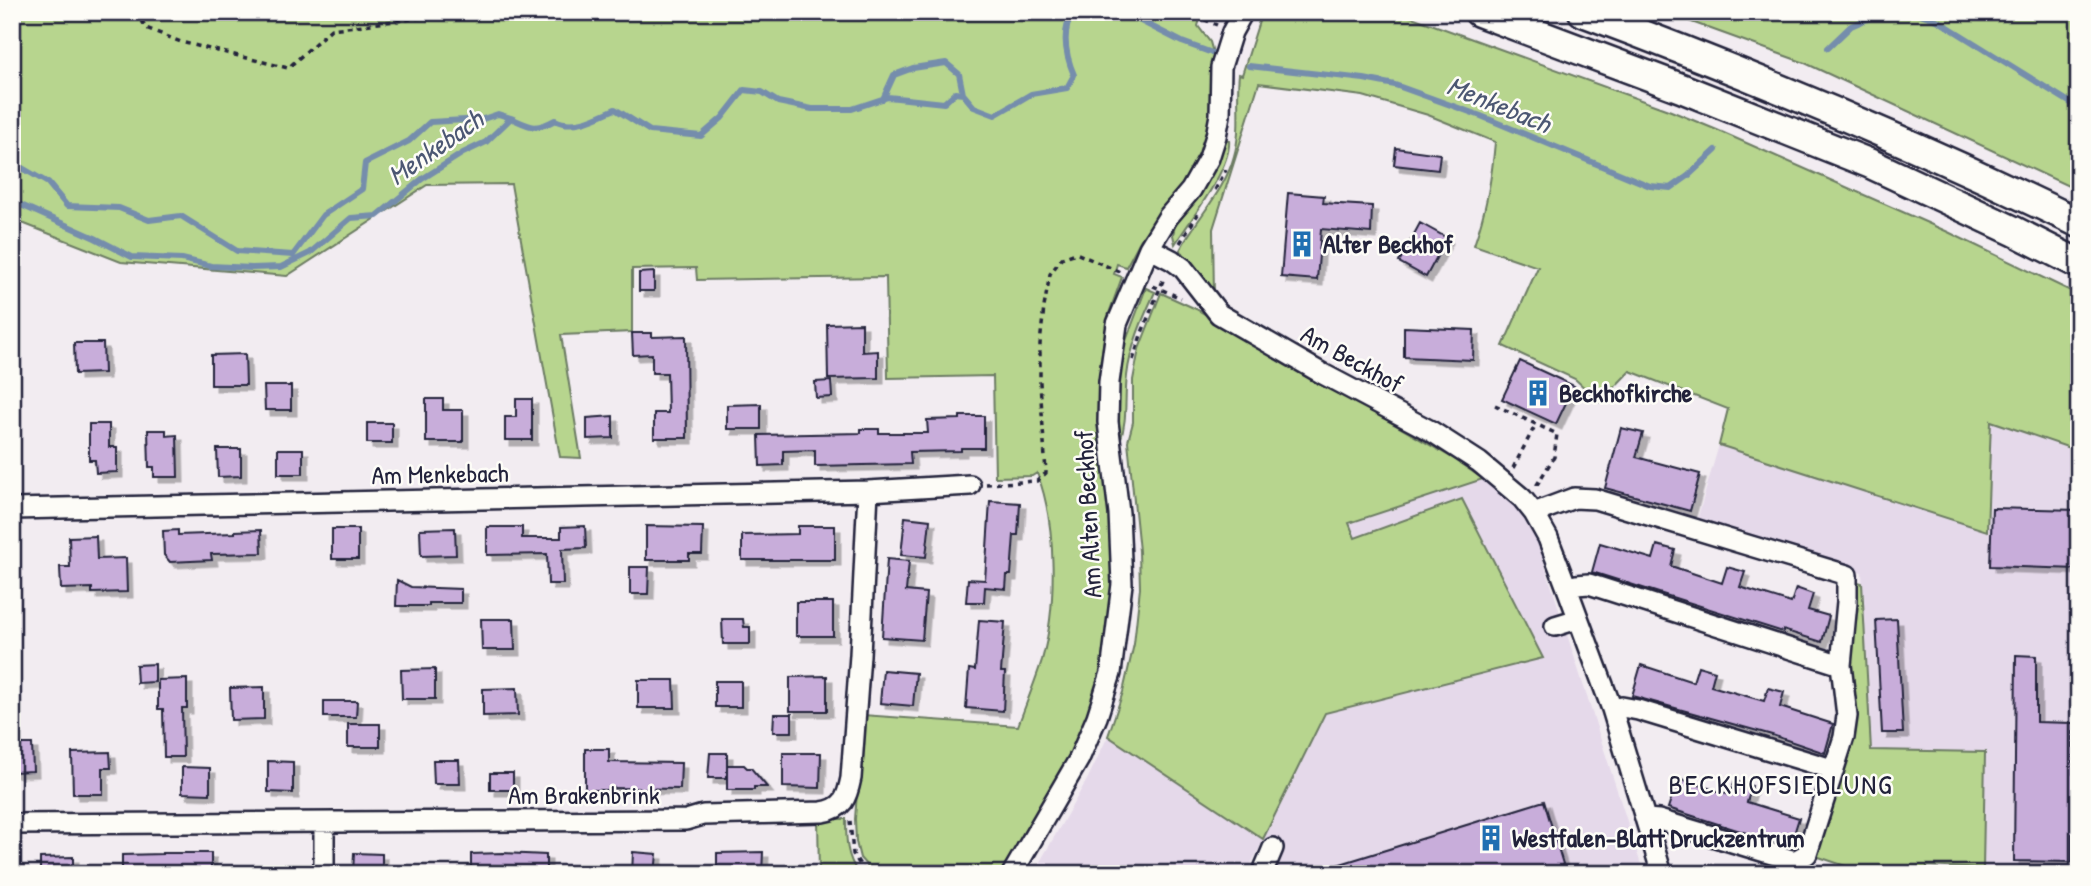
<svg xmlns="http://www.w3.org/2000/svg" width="2091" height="886" viewBox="0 0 2091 886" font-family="'Patrick Hand',sans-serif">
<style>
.built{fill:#e5d9ea}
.green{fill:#b7d58e;stroke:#6c7c64;stroke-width:2}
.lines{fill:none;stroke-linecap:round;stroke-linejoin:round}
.stream{stroke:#758dac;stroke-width:6}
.building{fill:#c8adda;stroke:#22223b;stroke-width:2;filter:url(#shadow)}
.minor-casing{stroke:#22223b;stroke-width:24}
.highway-casing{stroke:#22223b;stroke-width:33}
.path{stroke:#22223b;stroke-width:3.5;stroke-dasharray:5 5;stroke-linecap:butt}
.minor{stroke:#fdfcf7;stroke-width:19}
.highway{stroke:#fdfcf7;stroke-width:28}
.labels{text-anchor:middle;stroke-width:5;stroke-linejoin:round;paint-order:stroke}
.poi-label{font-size:26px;font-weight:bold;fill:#22223b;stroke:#fdfcf7;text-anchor:start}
.street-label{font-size:26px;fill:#22223b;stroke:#fdfcf7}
.water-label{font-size:28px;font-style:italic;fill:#4c5773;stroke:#fdfcf7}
.neighbourhood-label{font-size:28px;letter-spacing:2px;fill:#22223b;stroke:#fdfcf7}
</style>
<defs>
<filter id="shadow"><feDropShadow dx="5.5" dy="5.5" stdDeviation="0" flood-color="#0004"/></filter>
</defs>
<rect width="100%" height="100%" fill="#f2ecf1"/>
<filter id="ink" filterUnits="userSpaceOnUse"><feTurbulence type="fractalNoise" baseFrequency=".0143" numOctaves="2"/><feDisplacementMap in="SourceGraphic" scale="14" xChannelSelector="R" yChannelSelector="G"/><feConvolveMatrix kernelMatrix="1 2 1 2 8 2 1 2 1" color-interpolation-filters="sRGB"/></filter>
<g filter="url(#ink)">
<path class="built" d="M1990,420l89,31v423h-95v-122l-113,-2 -9,-178 -165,-52 22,-75 268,86z
M1483,479l26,21 14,17 14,24 107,333h-371l11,-24 -20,-11 -18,35h-213l55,-96 20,-42 156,102 61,-125 92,-28 -68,-162z"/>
<path class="green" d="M12,12h1190l-4,14 12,16 6,21 -8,72 -6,17 -18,32 -42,53 -16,30 -9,-3 -3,10 8,3 -14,39 -7,42 -3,44 13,119 2,59 -11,90 -13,41 -18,44 -69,119h-128l-14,-16 -4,-16 -1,-23 8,-104 155,11c8,-22 17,-44 24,-66 15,-53 15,-136 -5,-187l-5,3 -37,1 -2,-101 -105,2 -2,-101 -189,3 -1,-12 -64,1v63l-71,3 20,123 -21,-1 -49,-273 -84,1 -140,91 -166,-14 -109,-43z
M1262,12h136l273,99 46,19 231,102 131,63v156l-88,-30 -4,110 -268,-86 9,-36 -98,-38 -30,31 -25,-23 -72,-33 35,-79 -64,-22c12,-34 18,-67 21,-103l-67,-27 -65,-19 -104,-13 -46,146 1,68 -20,-32 -14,-15c17,-33 45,-59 54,-94 8,-27 2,-55 5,-82l3,1z
M1664,12h415v179l-274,-128z
M1223,139l6,1c3,27 -38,79 -54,104l-2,-9 2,-10 33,-46z
M1146,288l9,4c-12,26 -25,55 -28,84 -3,25 1,41 -7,66l-4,-47 8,-49z
M1161,293l35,16 258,150 29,20 -134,44 6,15 107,-39 81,159 -218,55 -62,126 -155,-103 15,-44 11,-48 6,-56 -1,-37 -11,-110 5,-19v-42l6,-31z
M1854,581l8,2 9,167 114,2 -2,117 -56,-3v8h-58l-56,-19 34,-173z
M818,819h28c0,20 0,38 13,55h-40z"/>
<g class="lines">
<path class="stream" d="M1123,12l59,30 33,12
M1914,12l23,8 142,88
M1828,48l23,-22 33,-14
M1249,66l115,13 31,6 86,31 169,70 21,2 17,-12 28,-26
M883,99l11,-24 19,-7 33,-5 13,11 4,20
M12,162l36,21 19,23 52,2 30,12 32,-4 56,35 56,4 30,-40 39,-26 3,-26 44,-22 21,-19 53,-3 15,-5 13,4
M12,201l83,37 37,19 50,2 29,7 41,2 29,-1 29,-14 41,-35 26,-2 45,-37 41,-26 23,-11 25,-24c20,9 24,13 44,2 19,10 42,-3 60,-11l35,22 51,5 21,-18 22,-28 18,2 16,10 34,7h40l36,-12 56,6 11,-10 8,1 11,13 21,8 36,-21 36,-6 7,-13c-9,-21 -13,-43 -1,-63"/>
</g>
<path class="building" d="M1396,148l44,6 -2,16 -44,-5z
M1288,193l36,3 -1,7 49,3 -1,27 -50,-4 -4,51 -36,-3z
M1420,223l27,15 -21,39 -27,-15z
M654,272v19h-15v-18z
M862,323v29l16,-1v27l-50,1 -1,-55z
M1404,327l70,3 -1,30 -69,-3z
M632,333h20v4l34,-1 1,102h-33v-25h14l-1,-40h-15v-19l-19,1z
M74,343h29l1,30 -29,1z
M245,354l1,31h-35v-30z
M1520,361l54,25 -18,38 -54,-25z
M831,381l1,16 -16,1 -1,-16z
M264,386h27v24h-26z
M426,399h17v11h20v32h-37z
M516,399h16v41h-27v-23h11z
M761,404v25h-34v-24z
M613,416v22l-26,1v-21z
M960,416h24v32h-23v3l-51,1 1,12 -96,2v-16l-32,1v14l-23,1 -1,-31 102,-2v-4h18v4h49l-1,-13 33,-1z
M367,423h25v20h-25z
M89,424h20v23h8v25l-21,1 -1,-13h-6z
M1621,428l22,5 -7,24 64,17 -10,37 -85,-23z
M148,430h18v6l11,-1 1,42h-24v-10h-5z
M217,449h24v27l-23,1z
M278,449h25v25h-25z
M990,501l30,2 -2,32h-4l-3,40h-4l-1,14 -21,-2 -1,15h-18l2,-23 17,1z
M1992,508l87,2v59l-89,-3z
M905,517l25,3 -4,37 -25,-2z
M585,526l1,22 -24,1 1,35h-15l-1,-30 -60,1v-28h35v11h39v-11z
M646,526l57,1 -1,27h-13v6h-43z
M798,526h37v34h-93v-25l56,-1z
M455,528l1,27 -35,1 -1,-27z
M332,529h26v30h-26z
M178,530v5l57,-2v-2l26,-1 1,23 -51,1 1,6 -42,2 -6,-7 -1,-24z
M96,536l1,23 29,-1 1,34 -35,1v-5l-31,1 -1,-22h10l-1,-30z
M1600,543l53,16 4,-14 18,5 -4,16 51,17 5,-16 18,5 -5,15 51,16 5,-15 17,6 -5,16 21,6 -7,26 -39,-12v2l-191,-60z
M887,559l22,2 -3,30 20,2 -4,47 -40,-3z
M630,567h19l-1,27h-18z
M397,580l14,7 50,2v14h-32v3h-33z
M796,602h37v34h-37z
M481,619h33l1,31h-33z
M722,619h21l1,8h6v17h-27z
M1897,619l6,114h-21l-6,-113z
M979,620l26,2 -4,50h4l-2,39 -37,-3 3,-39 6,1z
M2016,655l20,1v66l37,1v51h6v60h-7v28l-58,-1z
M155,664v18l-18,1 -1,-18z
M1641,665l52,17 5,-16 17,5 -4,15 53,15 4,-13 16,4 -4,15 53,17 -8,29 -53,-18 -140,-39z
M435,669v30h-33l-1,-29z
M883,670l33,3 -3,33 -33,-3z
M827,676v35h-37v-34z
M187,679v29h-5l1,49h-19l-1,-48h-5v-29z
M638,680h36l1,28h-37z
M715,681h26v26h-26z
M264,687v32l-33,1 -1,-32z
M517,688l1,27 -35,1v-27z
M324,701h33l-1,16h-32z
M774,714h18v18h-19z
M348,724h32v23h-32z
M12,744h20l1,27 -21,1z
M585,749h24v13l72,1 -1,26 -71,-1 -1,2h-23z
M110,752l1,16h-8v26h-30l-1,-41z
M710,753h17v12h17l3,3h4l16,19h-13v3h-27v-24v12h-19z
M783,753h38l-1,35 -37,-1z
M433,760h26l1,24h-26z
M268,761l25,1v31l-25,-1z
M182,767l28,1v26l-28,-1z
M490,773h23v17h-23z
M1678,778l52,17 5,-14 17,5 -5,16 52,16 -9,29 -122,-39z
M1544,801l22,73h-244l-1,-4z
M633,852l24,2 -2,20h-23z
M763,852l-1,22 -45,-2v-19z
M162,853h49v18l-16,-1v4h-73v-19l40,-1z
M354,853l28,1v20h-29z
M503,853l43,2v19h-75v-20z
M73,857v17h-33v-16z"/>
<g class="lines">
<g class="minor-casing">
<path id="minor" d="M1149,248l23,12 11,8 36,46 104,60 108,57 48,31 43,36 12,15 14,25 19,50 45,121 50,165
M12,509l856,-18 102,-6
M1534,513l40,-15 21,1 252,76v27l-6,63 6,51 -3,21 -37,117 -12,7 -136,-41 -13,-1
M1567,588l9,-3 13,-1 252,81
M1555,626l23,-7
M1612,709l10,-2 16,3 194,59
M324,823v51
M12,824l674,-4 17,-5 119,-3c21,-3 25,-14 29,-34l9,-123 8,-164
M1012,874l67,-115 18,-42 14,-44 11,-89 -3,-71 -11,-91 1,-40 8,-58 32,-76 19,-31 23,-27 18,-32 7,-22 4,-21 1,-48 11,-35 11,-20
M1262,874l11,-26"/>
</g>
<g class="highway-casing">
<path id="highway" d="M1479,12l202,76 190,76 143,67 65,33
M1583,12c169,63 334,132 496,211"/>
</g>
<path class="path" d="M137,12l9,16 35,14 107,26 43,-39 137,-17
M1186,12l31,13
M1215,190l11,-20
M1180,243l18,-29
M1153,286l28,12
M1133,360l8,-25 23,-57
M1495,405l62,29 -3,23 -19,31
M1513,468l23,-44
M986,484l51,-3 9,-8 -6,-90v-39l4,-37 6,-33 12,-16 14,-5 44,19
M850,821l3,33 13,20"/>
<use href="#minor" class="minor"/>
<use href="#highway" class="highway"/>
</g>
</g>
<defs>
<g id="building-bare" transform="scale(2.1)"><path d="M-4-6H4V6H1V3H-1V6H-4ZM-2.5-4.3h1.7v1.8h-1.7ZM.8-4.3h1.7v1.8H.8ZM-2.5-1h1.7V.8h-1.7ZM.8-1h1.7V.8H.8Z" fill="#1f6fb2" stroke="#fdfcf7" stroke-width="2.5" paint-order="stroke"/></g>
</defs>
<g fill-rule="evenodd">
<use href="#building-bare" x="1302" y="244"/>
<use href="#building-bare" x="1538" y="393"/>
<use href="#building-bare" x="1491" y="838"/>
</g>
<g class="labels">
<g class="poi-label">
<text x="1323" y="253">Alter Beckhof</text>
<text x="1559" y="402">Beckhofkirche</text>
<text x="1512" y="847">Westfalen-Blatt Druckzentrum</text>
</g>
<g class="street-label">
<text transform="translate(1352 359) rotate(29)" y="9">Am Beckhof</text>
<text transform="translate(440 474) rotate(-1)" y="9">Am Menkebach</text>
<text transform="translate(1088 514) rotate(-93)" y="9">Am Alten Beckhof</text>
<text x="584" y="804">Am Brakenbrink</text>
</g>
<g class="water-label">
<text transform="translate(1499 104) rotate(22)" y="10">Menkebach</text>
<text transform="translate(435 147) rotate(-35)" y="10">Menkebach</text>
</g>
<g class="neighbourhood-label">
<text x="1781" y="794">BECKHOFSIEDLUNG</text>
</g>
</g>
<rect width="2091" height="886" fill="none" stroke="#fdfcf7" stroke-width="42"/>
<rect x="21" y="21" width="2049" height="844" fill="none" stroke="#22223b" stroke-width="2.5" filter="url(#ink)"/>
</svg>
